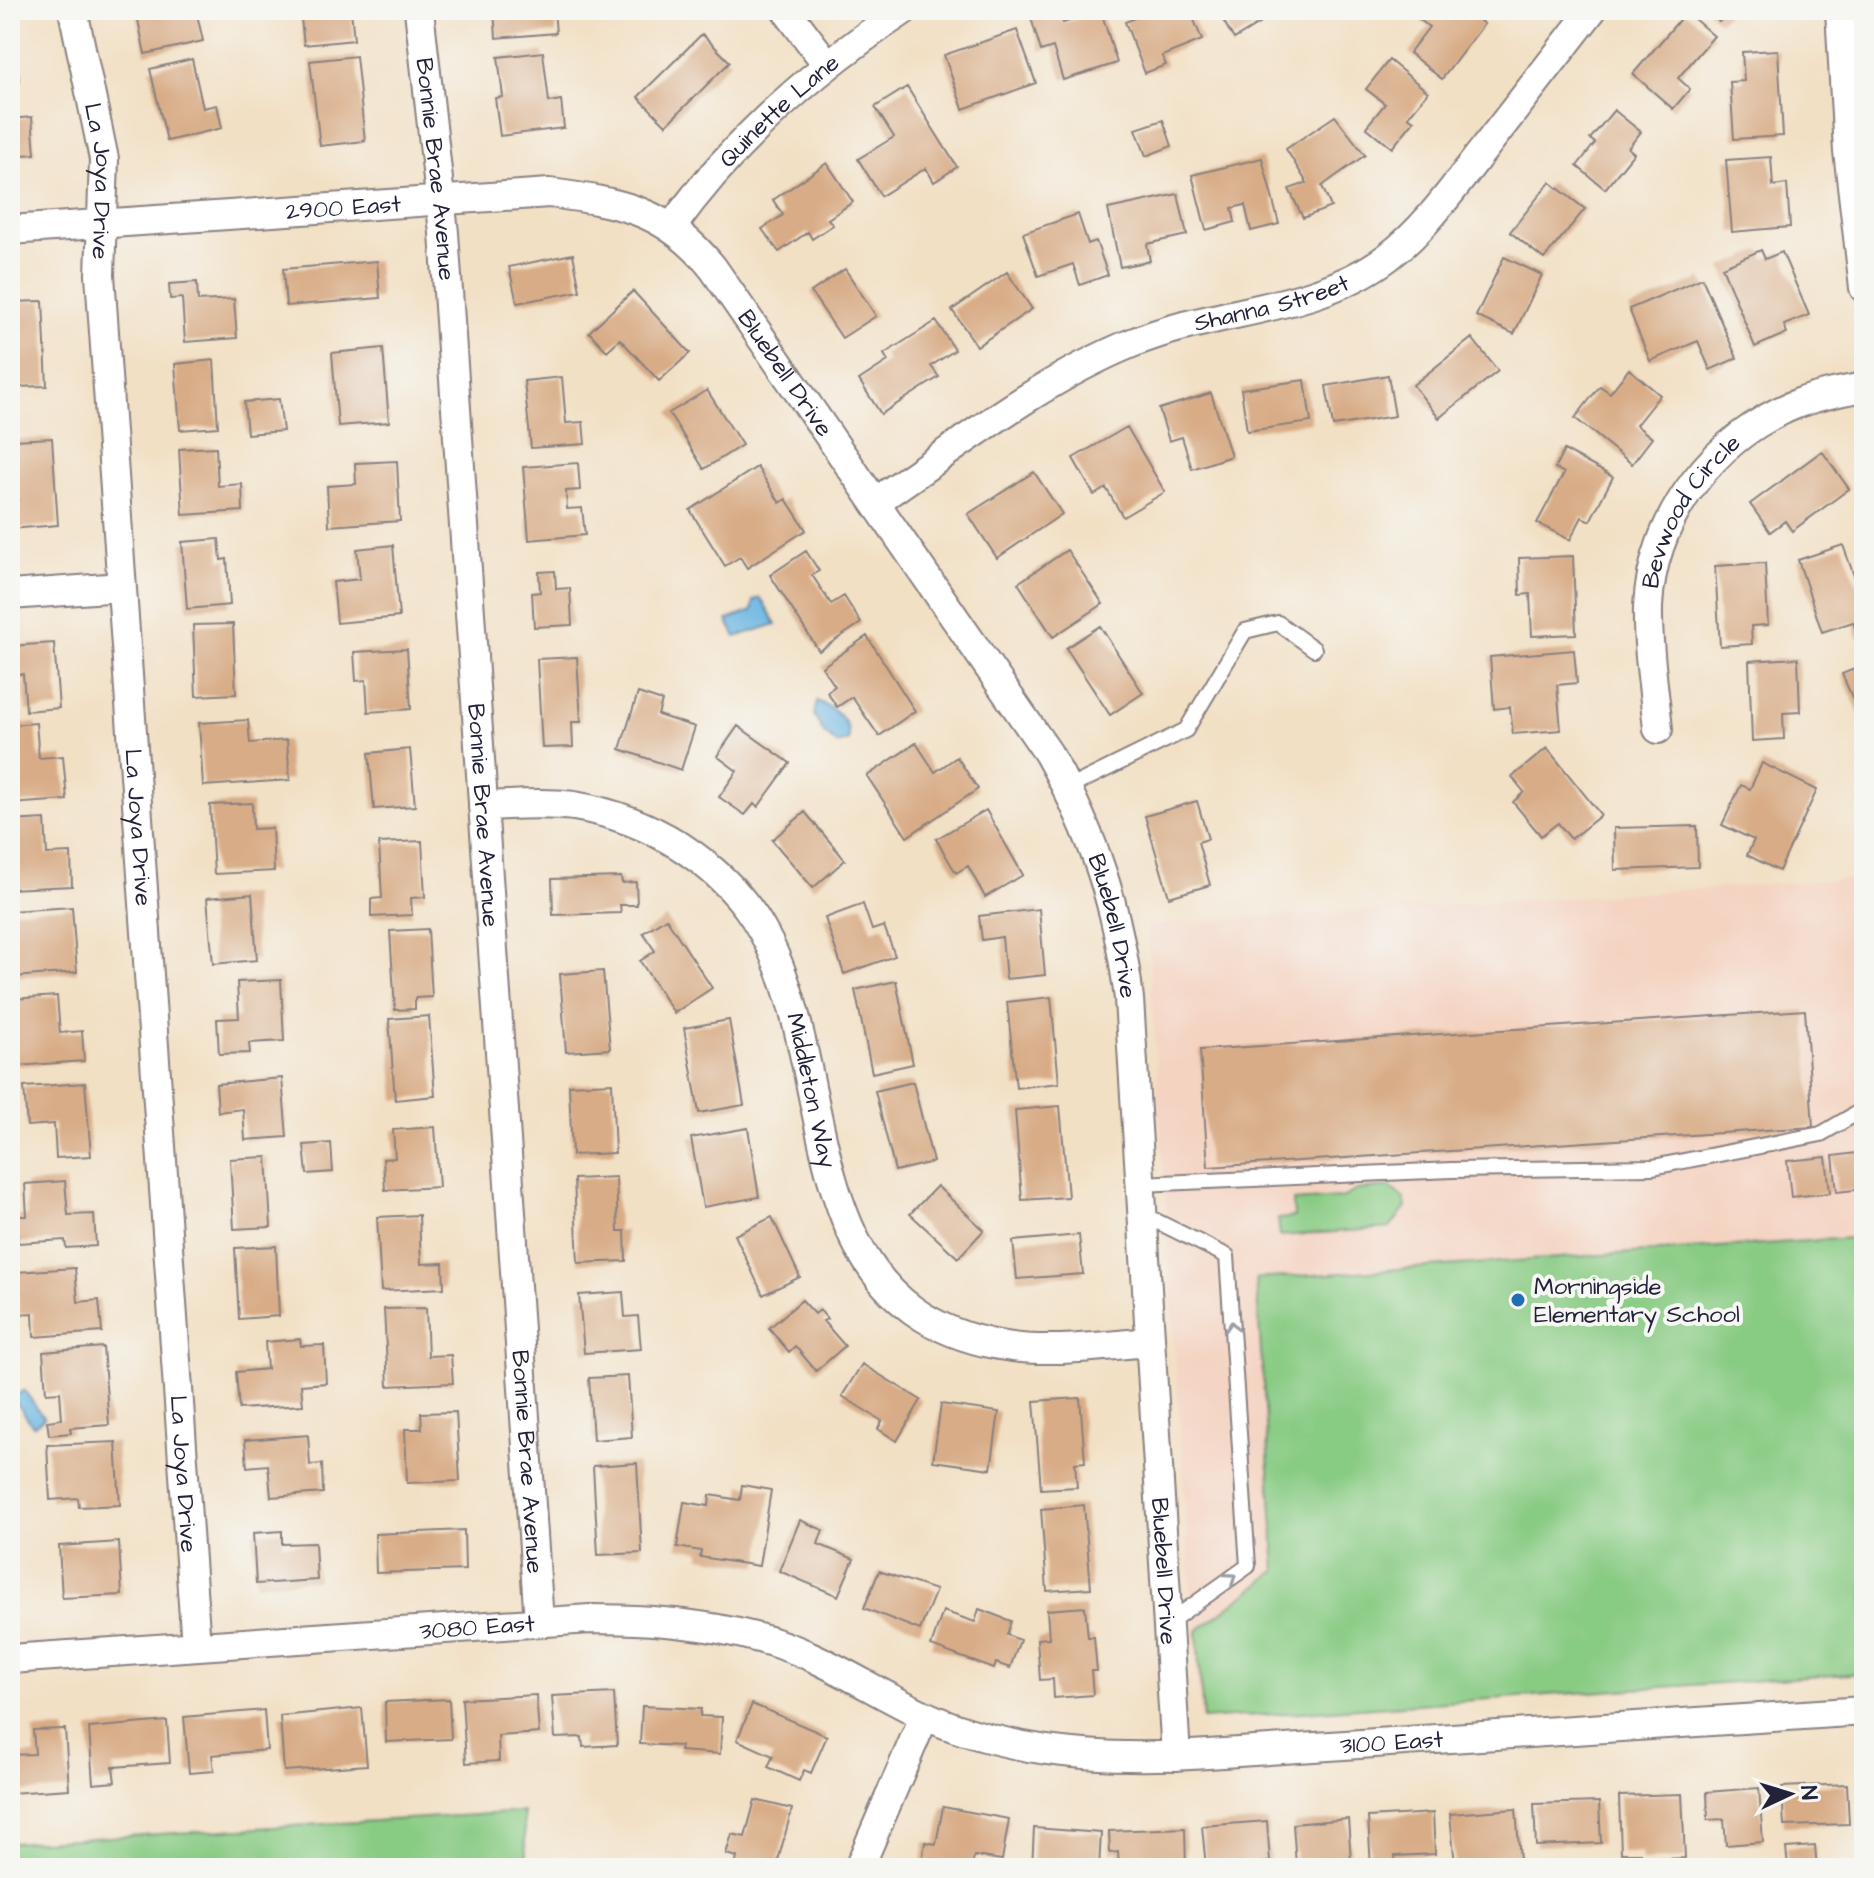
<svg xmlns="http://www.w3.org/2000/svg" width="1874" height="1878" viewBox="0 0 1874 1878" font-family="'Architects Daughter',sans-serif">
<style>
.built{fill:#f4d3c1}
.green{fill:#88cb83;stroke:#55765f;stroke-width:2}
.water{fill:#68b4e1;stroke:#456b8e;stroke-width:2}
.building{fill:#d8ac86}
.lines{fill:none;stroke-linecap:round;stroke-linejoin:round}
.lane-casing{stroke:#8a8180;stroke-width:18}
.street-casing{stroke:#8a8180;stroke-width:32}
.lane{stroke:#fff;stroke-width:14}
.street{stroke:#fff;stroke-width:28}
.oneway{stroke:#9c9ca7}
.poi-dot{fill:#1f6fb2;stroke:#f6f6f2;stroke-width:3}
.labels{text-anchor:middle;stroke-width:8;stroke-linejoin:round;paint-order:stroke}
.street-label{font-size:24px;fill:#22223b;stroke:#f6f6f2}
.poi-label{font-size:24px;fill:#22223b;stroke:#f6f6f2;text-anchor:start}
</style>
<rect width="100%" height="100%" fill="#f6f6f2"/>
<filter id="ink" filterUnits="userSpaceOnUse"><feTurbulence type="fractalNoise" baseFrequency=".0125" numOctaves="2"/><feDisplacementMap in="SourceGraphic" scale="16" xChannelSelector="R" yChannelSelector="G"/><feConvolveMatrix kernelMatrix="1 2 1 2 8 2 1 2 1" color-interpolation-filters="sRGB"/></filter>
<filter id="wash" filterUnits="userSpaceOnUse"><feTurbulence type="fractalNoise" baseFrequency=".006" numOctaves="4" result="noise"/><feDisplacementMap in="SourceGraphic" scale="32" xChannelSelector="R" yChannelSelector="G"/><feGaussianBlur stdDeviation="1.8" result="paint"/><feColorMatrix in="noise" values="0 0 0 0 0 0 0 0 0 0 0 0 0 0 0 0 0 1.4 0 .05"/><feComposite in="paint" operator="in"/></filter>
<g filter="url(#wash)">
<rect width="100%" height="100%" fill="#f2e0c5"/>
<path class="built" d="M1864,878v797l-665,43 -52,-793z"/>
<path class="green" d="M1390,1187l14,12 2,8 -16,21 -110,8 -2,-17 16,-2 -1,-16 49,-3 15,-8z
M1864,1237v436l-661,46 -6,-88 79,-60 -20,-292z
M523,1812l4,56h-517v-25z"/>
<path class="water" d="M761,598l15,26 -40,13 -9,-17 25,-9 2,-11z
M817,701c16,7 35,19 31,40l-11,3 -13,-11 -10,-18z
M24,1390l20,28 -11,8 -20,-28z"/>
<g id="blocks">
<path class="building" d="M136,10h46v3l14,-3 7,31 -58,13z
M300,10h51l3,30 -50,5z
M494,10h60l2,23 -60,5z
M1056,10l7,13 38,-12 16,52 -54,17 -10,-33 -12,4 -10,-33z
M1154,10h36l12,30 -40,16 4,9 -21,8 -20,-51z
M1217,10h38l7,12 -28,17z
M1426,10h40l18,14 -42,55 -33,-26 20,-26 -10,-8z
M1707,10h24l-12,12z
M1686,12l28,24 -36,42 12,11 -17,20 -40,-35z
M1017,30l19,53 -73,26 -19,-54z
M702,34l28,28 -64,63 -28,-28z
M1778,50l5,86 -49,3 -4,-57 14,-1 -2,-29z
M543,52l6,50 12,-2 3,28 -64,8 -5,-38 8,-1 -5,-40z
M13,53l7,29 -10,2v-30z
M356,56l9,85 -45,5 -10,-85z
M192,59l11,49 14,-3 5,23 -55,13 -17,-72z
M1389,60l39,32 -20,25 6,4 -22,27 -26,-21 19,-23 -19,-15z
M907,87l50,80 -23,15 -8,-14 -45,28 -23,-37 36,-22 -19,-30z
M1614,110l27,22 -13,16 6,5 -29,36 -28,-23 18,-23 -5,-4z
M1335,116l30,39 -43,31 9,21 -28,11 -14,-29 18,-6 -21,-34z
M32,117l3,37 -25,2v-37z
M1163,120l9,26 -26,10 -10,-27z
M1771,157l2,29 14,-2 3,43 -58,5 -6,-72z
M1262,158l17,66 -28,7 -6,-26 -13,3 3,14 -29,8 -14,-55z
M827,163l26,39 -25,17 5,6 -21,14 -4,-7 -29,20 -17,-23 21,-14 -10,-15z
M1550,182l35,27 -41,50 -34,-27z
M1178,194l9,41 -40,9 3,17 -30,6 -12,-58z
M1078,214l10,30 8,-3 12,34 -28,10 -7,-21 -35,12 -15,-43z
M1761,250l4,9 17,-7 27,63 -25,10 3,8 -32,14 -33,-80z
M573,254l7,37 -63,12 -8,-36z
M1504,257l38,18 -28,59 -38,-18z
M377,261l3,37 -94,8 -3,-37z
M845,269l31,47 -34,22 -31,-46z
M1007,272l25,37 -55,37 -25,-36z
M1702,278l35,80 -27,12 -12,-29 -48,20 -21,-52z
M197,282l1,19 36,-2 3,39 -52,4 -3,-44 -12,1 -1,-15z
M633,291l57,62 -31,28 -39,-42 -13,12 -18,-19z
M43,301l4,85 -32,1 -1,-25 -4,1v-61z
M936,321l19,29 -24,16 8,11 -58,37 -22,-34 29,-19 -4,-7z
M1472,338l26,33 -59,47 -26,-33z
M383,348l6,74 -51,4 -6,-73z
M214,360l4,67 -38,3 -5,-66z
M1629,369l31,26 -24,30 16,13 -20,26 -57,-46 25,-32 10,7z
M1388,375l7,41 -62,10 -7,-40z
M562,377l4,46 17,-1 2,22 -54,4 -7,-67z
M1305,380l6,42 -64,9 -6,-42z
M707,390l35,55 -38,24 -35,-56z
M1211,393l20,63 -39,13 -10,-32 -13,4 -10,-32z
M279,399l4,32 -36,3 -3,-32z
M1127,427l38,65 -42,25 -17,-29 -12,7 -21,-37z
M52,438l6,87 -48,4v-28l8,-1 -4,-60z
M216,447l2,39 24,-2 1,27 -60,4 -4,-66z
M1564,450l49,27 -23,44 -8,-4 -12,23 -33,-17 27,-50 -9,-5z
M1822,451l27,38 -57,42 -7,-10 -15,11 -20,-28z
M397,461l3,60 -71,5 -2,-40 29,-2 -1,-21z
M578,463l2,27 -14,1 1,18 15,-1 3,27 -56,5 -6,-73z
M757,467l23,36 6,-4 20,31 -59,38 -7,-11 -15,9 -35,-56z
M1034,472l28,42 -65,44 -29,-44z
M219,539l2,21 6,-1 3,46 -43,4 -5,-67z
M393,545l6,72 -62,6 -4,-41 27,-3 -3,-30z
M1843,545l21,59v34l-5,2 -6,-18 -31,10 -24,-72z
M1067,550l36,54 -50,33 -35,-54z
M806,551l13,20 -7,4 19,29 13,-8 17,27 -42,28 -49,-76z
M1573,556l3,78 -44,2 -2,-42 -10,1 -1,-37z
M1765,563l3,62 -17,1 1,18 -32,2 -5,-80z
M555,571l1,18 14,-1 2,37 -38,2 -2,-34 8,-1 -1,-20z
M233,624l3,70 -40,2 -3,-71z
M1100,626l43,67 -33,22 -44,-67z
M867,636l48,75 -36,25 -27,-39 -15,10 -10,-15 8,-6 -13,-19z
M54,643l5,65 -33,3 -3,-37 -13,1v-29z
M407,649l4,60 -43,3 -2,-32 -10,1 -2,-29z
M1574,650l3,33 -20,2 4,45 -48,4 -3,-27 -16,2 -4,-52z
M577,657l4,65h-9l1,25 -31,1 -5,-89z
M1798,658l2,54 -17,1 1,26 -32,2 -3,-80z
M1864,665v60l-22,-51z
M638,693l24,8 -4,14 37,12 -14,43 -61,-21z
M248,720l2,23 37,-3 3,40 -87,6 -4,-63z
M36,723l3,35 24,-2 4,44 -57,4v-79z
M738,726l52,37 -32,44 -4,-3 -9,11 -26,-18 18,-26 -20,-15z
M916,743l19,29 22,-15 21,32 -71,48 -40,-61z
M1547,748l54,67 -30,24 -13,-16 -17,13 -28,-34 11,-10 -12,-15z
M410,749l5,57 -41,3 -5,-56z
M1762,763l55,27 -38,81 -32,-16 7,-15 -32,-15 19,-40 9,4z
M1197,801l11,38 -10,3 12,43 -41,12 -24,-81z
M252,803l1,26 19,-1 2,43 -60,3 -4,-69z
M986,810l37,65 -38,22 -17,-31 -12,7 -20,-34z
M805,812l40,48 -32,28 -41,-48z
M45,819l2,35 24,-1 1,33 -62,3v-68z
M1697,826l1,41 -83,3 -1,-42z
M422,841l3,56 -14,1 1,17 -41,2v-18l11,-1 -3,-55z
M621,877l1,6 14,-1 1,23h-17l1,8 -68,2 -1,-36z
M252,894l5,66 -44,4 -6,-66z
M863,904l9,26 12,-4 11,30 -51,18 -19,-56z
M72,907l5,65 -64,5 -3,-66z
M1039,909l6,66 -39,4 -4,-42 -20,3 -3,-24z
M666,918l46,70 -38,25 -34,-52 15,-10 -12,-18z
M428,929l4,68 -17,1v11l-20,1 -5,-79z
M1864,941v38l-3,1 -4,-38z
M603,971l7,78 -44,3 -6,-78z
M281,980l3,61 -35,2 1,10 -31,1 -2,-35 22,-1 -2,-36z
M896,981l17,83 -41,9 -17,-83z
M57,996l3,37 22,-2 2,30 -67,5 -5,-67z
M1051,997l8,86 -43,5 -9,-86z
M1805,1010l8,117 -605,40 -8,-117z
M429,1016l6,80 -40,4 -6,-81z
M729,1020l15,85 -45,8 -15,-85z
M282,1078l5,59 -42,3 -2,-31 -25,3 -2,-28z
M913,1082l20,80 -38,9 -20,-80z
M85,1083l6,73 -35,2 -2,-34 -27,2 -3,-39z
M612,1083l3,70 -43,2 -3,-70z
M1060,1106l8,91 -46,3 -7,-90z
M435,1127l4,60 -54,3 -2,-31 12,-1 -2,-28z
M748,1128l11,69 -56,10 -12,-69z
M331,1143l2,29 -26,2 -3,-29z
M1864,1152v37l-27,3 -4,-36z
M267,1157l4,70 -37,2 -4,-70z
M1826,1157l4,36 -39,4 -4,-36z
M616,1177l2,54h7l1,30 -48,2 -4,-84z
M65,1181l3,34 26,-1 2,32 -30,2 -1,-8 -47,3 -2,-27h11l-2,-32z
M937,1186l47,44 -26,28 -48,-44z
M419,1215l2,49 22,-1 1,25 -63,3 -4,-74z
M772,1217l28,60 -37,18 -28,-60z
M1079,1235l4,39 -66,5 -4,-38z
M276,1246l3,70 -40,3 -4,-71z
M75,1268l3,34 21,-2 3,32 -68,5 -1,-24 -14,1 -3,-42z
M623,1292l2,25 13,-1 3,33 -57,4 -5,-58z
M802,1300l13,14 5,-4 7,9 -4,2 22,25 -29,25 -21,-25 -6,6 -20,-24z
M426,1308l2,48 23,-1 2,28 -65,3 -4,-77z
M300,1339l1,7 23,-1 2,38 -25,2 2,20 -64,4 -3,-37 31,-3 -2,-27z
M103,1347l6,78 -39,3 1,5 -22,2 -2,-14 15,-2 -2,-27 -14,1 -3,-41z
M862,1364l59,36 -24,41 -19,-12 4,-8 -40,-25z
M628,1376l4,61 -39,3 -4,-62z
M1080,1398l5,64 -10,1 2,24 -36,2 -7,-88z
M941,1404l58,8 -8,57 -58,-8z
M456,1412l4,69 -53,2 -2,-54h17l-1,-16z
M308,1435l2,30 12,-1 1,29 -52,4 -3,-32 -21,2 -2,-27z
M116,1442l4,63 -41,2 -1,-9 -28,2 -3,-55z
M637,1463l5,90 -44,2 -5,-89z
M742,1485l29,5 -12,76 -59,-9 1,-6 -24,-4 7,-45 25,4 1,-11 30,5z
M1084,1505l7,83 -44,3 -6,-82z
M800,1520l23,10 -5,14 36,15 -16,37 -59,-25z
M464,1530l1,40 -89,3 -1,-39z
M282,1531v13l33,-1 2,37 -61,4 -3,-51z
M119,1542l3,53 -60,3 -3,-52z
M879,1571l57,19 -16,40 -56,-22z
M1085,1607l3,30h6l3,34h-6l2,24 -39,3 -1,-19 -13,1 -3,-41 12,-1 -2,-28z
M979,1609l32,12 -4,14 13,5 -10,28 -14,-5 -2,6 -63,-23 12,-35 32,11z
M614,1693l3,52 -34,2 -1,-10 -27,1 -3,-42z
M536,1695l3,38 -41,3 1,25 -33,2 -4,-64z
M449,1699l2,40 -65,3 -1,-40z
M752,1704l75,32 -16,37 -7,-3 -5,11 -31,-14 5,-11 -36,-16z
M642,1706l59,3 -1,7 22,1 -2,37 -40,-3 1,-5 -41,-2z
M362,1708l5,57 -83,6 -4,-55z
M264,1710l3,40 -55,5 2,16 -25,2 -5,-56z
M167,1721l3,42 -57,4 2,15 -22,2 -4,-56z
M65,1729l4,60 -59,4v-38l25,-1 -2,-24z
M1847,1784l2,40 -65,2 -2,-39z
M1759,1788l4,54 -37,3 -2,-26 -16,1 -1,-28z
M1682,1794l3,64 -43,2 -1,-7h-20l-2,-57z
M755,1800l37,9 -16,59h-41l2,-11 -11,-3 6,-20 13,3z
M1599,1802l2,41 -65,3 -2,-42z
M943,1807l66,12 -7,41 -28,-4 -2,12h-51l4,-26 11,2z
M1516,1809l4,51 -65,5 -5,-51z
M1433,1813l2,41 -40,2 1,12h-25l-3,-51z
M1348,1819l3,41 -55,5 -3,-41z
M1267,1821l3,41 -64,6 -4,-42z
M1034,1828l67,5 -2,35h-67z
M1185,1828l1,40h-67l-1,-16 -8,1 -1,-22z
M1815,1846l2,22h-29l-2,-20z"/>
</g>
</g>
<g filter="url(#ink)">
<use href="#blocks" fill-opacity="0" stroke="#8a8180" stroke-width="2"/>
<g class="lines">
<g class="lane-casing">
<path id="lane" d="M1068,788l118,-58 59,-99 33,-8 36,26
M1140,1184l312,-14 201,-3 168,-33 43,-25
M1142,1214l85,42 21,310 -80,57"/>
</g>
<g class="street-casing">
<g id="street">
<path id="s1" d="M73,10l31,149 -4,116 96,1371"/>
<path id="s2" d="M419,10l25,223 95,1389"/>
<path d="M786,10l41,54"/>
<path d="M1840,10l8,141 16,137"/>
<path id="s3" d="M671,228c62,-87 144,-159 233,-218"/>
<path id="s4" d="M10,230l539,-37c69,9 117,16 164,75l335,485c46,82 70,153 81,246l47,757"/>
<path id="s5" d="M875,502c82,-55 164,-121 257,-159 84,-35 181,-30 256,-86 37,-28 64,-67 92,-103 37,-48 75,-96 112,-144"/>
<path d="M10,595l111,-8"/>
<path id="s6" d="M1658,729c-4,-41 -11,-81 -10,-122 4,-90 67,-172 151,-204 21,-8 43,-12 65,-16"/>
<path id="s7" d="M483,806c30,-1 61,-4 91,0 37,6 74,20 106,40 29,19 55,42 74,71 92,140 27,388 245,428 49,9 102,1 151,-3"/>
<path id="s8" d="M10,1659l580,-40c74,0 151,7 220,37 53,24 101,59 158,76 78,25 159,27 240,22l656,-43"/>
<path d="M859,1868l65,-151"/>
</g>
</g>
<use href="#lane" class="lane"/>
<use href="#street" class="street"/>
</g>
<defs><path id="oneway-chevron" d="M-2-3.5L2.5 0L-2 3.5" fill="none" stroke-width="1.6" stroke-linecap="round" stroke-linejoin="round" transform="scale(2)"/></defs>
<g class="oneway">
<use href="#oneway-chevron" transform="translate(1232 1327) rotate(-94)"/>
<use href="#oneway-chevron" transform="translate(1231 1578) rotate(-35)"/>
</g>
</g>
<circle class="poi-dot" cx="1518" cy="1300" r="8"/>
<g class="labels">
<g class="street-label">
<text dy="8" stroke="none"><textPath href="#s3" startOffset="160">Quinette Lane</textPath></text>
<text dy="8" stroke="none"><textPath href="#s2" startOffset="160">Bonnie Brae Avenue</textPath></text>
<text dy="8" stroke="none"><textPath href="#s1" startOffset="174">La Joya Drive</textPath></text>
<text dy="8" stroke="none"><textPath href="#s4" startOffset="334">2900 East</textPath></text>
<text dy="8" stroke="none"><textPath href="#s5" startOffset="448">Shanna Street</textPath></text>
<text dy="8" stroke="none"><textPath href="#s4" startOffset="854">Bluebell Drive</textPath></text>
<text dy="8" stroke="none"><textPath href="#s6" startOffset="230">Bevwood Circle</textPath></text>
<text dy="8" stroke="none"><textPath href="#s2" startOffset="808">Bonnie Brae Avenue</textPath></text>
<text dy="8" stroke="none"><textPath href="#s1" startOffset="822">La Joya Drive</textPath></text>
<text dy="8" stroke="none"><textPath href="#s4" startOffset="1502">Bluebell Drive</textPath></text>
<text dy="8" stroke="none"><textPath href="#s7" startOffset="492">Middleton Way</textPath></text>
<text dy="8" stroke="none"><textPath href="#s2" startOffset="1456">Bonnie Brae Avenue</textPath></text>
<text dy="8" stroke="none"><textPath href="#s1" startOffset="1470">La Joya Drive</textPath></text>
<text dy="8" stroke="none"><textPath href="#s4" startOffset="2150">Bluebell Drive</textPath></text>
<text dy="8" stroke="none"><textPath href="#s8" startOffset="468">3080 East</textPath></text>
<text dy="8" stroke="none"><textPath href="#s8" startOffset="1408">3100 East</textPath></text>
</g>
<g class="poi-label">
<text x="1534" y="1294">Morningside<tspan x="1534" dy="28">Elementary School</tspan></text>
</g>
</g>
<rect width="1874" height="1878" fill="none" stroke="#f6f6f2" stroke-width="40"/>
<g transform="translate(1790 1794) rotate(86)" stroke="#f6f6f2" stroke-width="6" paint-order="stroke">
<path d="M0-6L14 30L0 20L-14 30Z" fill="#22223b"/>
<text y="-12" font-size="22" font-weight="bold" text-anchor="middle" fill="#22223b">N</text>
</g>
</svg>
